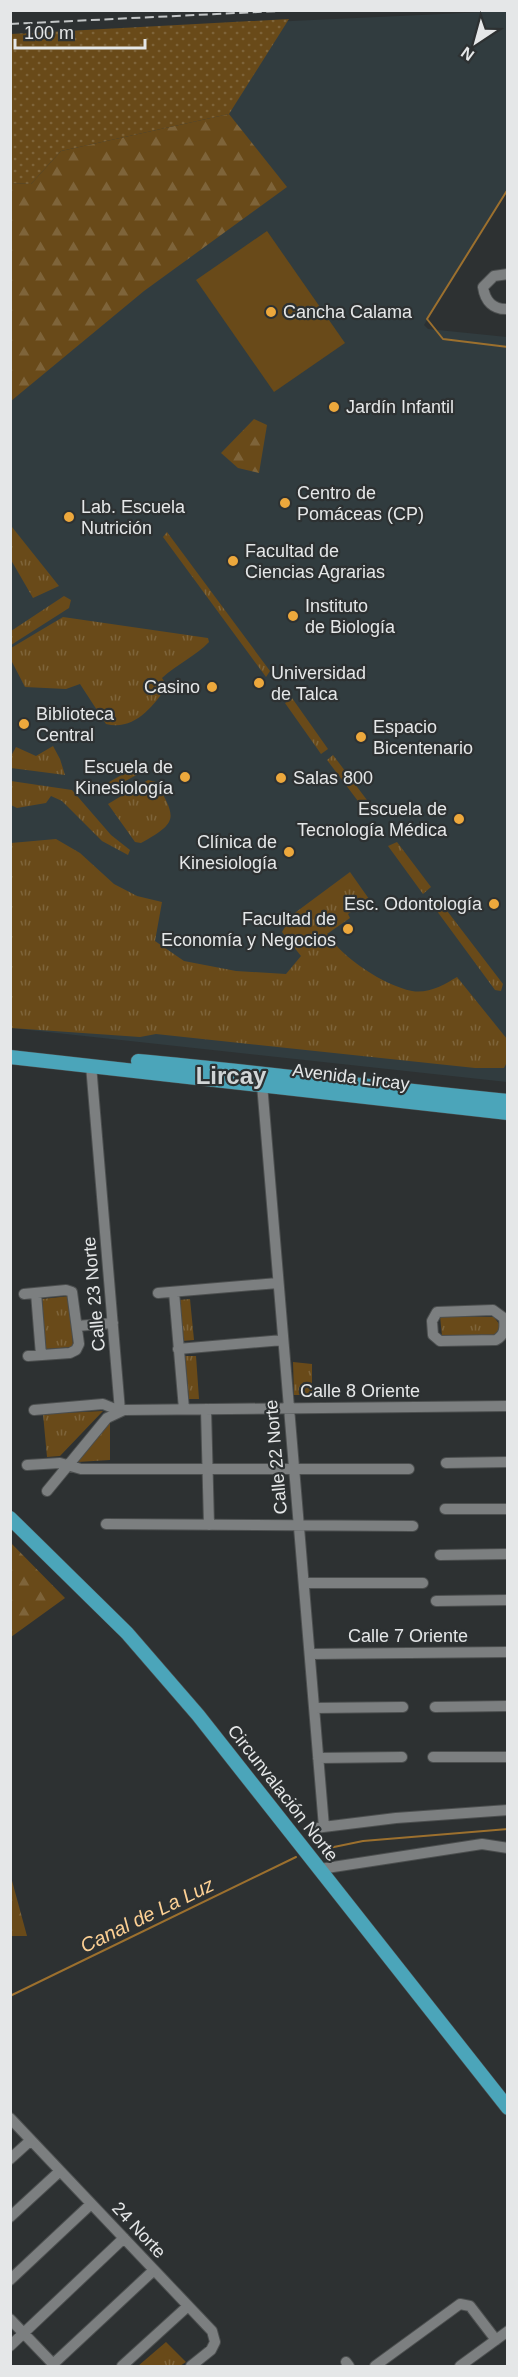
<svg xmlns="http://www.w3.org/2000/svg" width="518" height="2377" viewBox="0 0 518 2377" font-family="Helvetica,sans-serif">
<style>
.built{fill:#313c3f}
.grass{fill:url(#grass-tufts)}
.forest{fill:url(#forest-firs)}
.garden{fill:url(#garden-dots)}
.pitch{fill:#694a19}
.lines{fill:none;stroke-linecap:round;stroke-linejoin:round}
.stream{stroke:#9c702e;stroke-width:2}
.minor-casing{stroke:#4c4f4f;stroke-width:12}
.major-casing{stroke:#4c4f4f;stroke-width:15}
.minor{stroke:#7c7f80;stroke-width:10}
.major{stroke:#4ba5ba;stroke-width:14}
.rail{stroke:#c3c6c7;stroke-width:2;stroke-dasharray:9 4.5;stroke-linecap:butt}
.poi-dot{fill:#eda83c;stroke:#2d3132;stroke-width:2}
.labels{text-anchor:middle;stroke-width:4.5;stroke-linejoin:round;paint-order:stroke}
.poi-label{font-size:18px;fill:#e5e7e8;stroke:#2d3132;text-anchor:start}
.street-label{font-size:18px;fill:#e5e7e8;stroke:#2d3132}
.water-label{font-size:20px;font-style:italic;fill:#fdd094;stroke:#2d3132}
.district-label{font-size:24px;font-weight:bold;fill:#d1d5d6;stroke:#2d3132}
</style>
<defs>
<pattern id="grass-tufts" width="24" height="20" patternUnits="userSpaceOnUse" patternTransform="scale(1.5)"><rect width="24" height="20" fill="#694a19"/><path d="M3 7l-1-3M5 7V3M7 7l1-3M15 17l-1-3M17 17v-4M19 17l1-3" fill="none" stroke="#7e643a"/></pattern>
<pattern id="forest-firs" width="22" height="20" patternUnits="userSpaceOnUse" patternTransform="scale(1.5)"><rect width="22" height="20" fill="#694a19"/><path d="M5 1l3.5 6h-7zM16 11l3.5 6h-7z" fill="#7e643a"/></pattern>
<pattern id="garden-dots" width="8" height="8" patternUnits="userSpaceOnUse" patternTransform="scale(1.5)"><rect width="8" height="8" fill="#694a19"/><path d="M2 2h.1M6 6h.1" fill="none" stroke="#7e643a" stroke-width="1.8" stroke-linecap="round"/></pattern>
</defs>
<rect width="100%" height="100%" fill="#2d3132"/>
<path class="built" d="M507,11v178l-83,136 4,4 79,8v745l-496,-54v-994z"/>
<path class="grass" d="M11,526l1,1 47,59 -26,12 -22,-38z
M167,532l103,139 -4,6 -103,-140z
M64,596l7,4 -2,8 -58,37v-14z
M63,617l145,21 1,4c-13,14 -32,22 -47,36l5,8c-14,21 -33,45 -61,38l-26,-40 -14,5 -41,-2 -14,-27v-12z
M292,698l36,51 -7,5 -36,-51z
M53,746l7,13 5,16 -54,-7v-12l5,-9 20,9z
M333,755l43,57 -6,5 -43,-57z
M140,765l4,6 -41,22 -5,-5z
M148,780l8,2c21,37 22,40 -15,61l-6,-1 -27,-38z
M11,781l61,9 39,45 19,15 -2,5 -26,-14 -40,-40 -11,-5 -5,7 -29,5 -6,-3z
M56,839l24,14 34,31 23,12 25,6 -7,39 29,20 52,10 50,3 15,-18 -19,-24 10,-17 58,-43 19,27 -21,15 2,4 -23,16c16,24 56,51 85,57 16,3 32,-6 45,-14l50,62v23l-3,6h-29l-319,-34 -16,3 -129,-9v-185z
M397,842l34,45 -8,7 -35,-48z
M438,899l65,85 -2,7 -6,-1 -64,-87z
M70,1296l3,51 -27,2 -4,-50z
M190,1299l4,41 -12,1 -3,-41z
M440,1316l54,1 8,11 -9,10 -51,-2z
M185,1356h11l3,43h-10z
M293,1362l19,2v31h-18z
M103,1411l-43,45 -13,1 -4,-43z
M110,1422v38l-33,2z
M166,2342l20,20 -6,4h-42z"/>
<path class="forest" d="M229,114l58,73 -143,104 -133,110v-218l20,1 30,-33z
M254,419l13,6 -8,48 -21,-5 -17,-15z
M11,1543l54,55 -54,39h-1z
M11,1877l16,59h-16z"/>
<path class="garden" d="M289,19l-60,95 -168,37 -30,33 -20,-1v-149z"/>
<path class="pitch" d="M267,231l78,112 -71,49 -78,-112z"/>
<g class="lines">
<path class="stream" d="M508,189l-81,130 16,20 65,8
M329,1848l34,-7 145,-12
M10,1996l286,-139"/>
<g class="minor-casing">
<path id="minor" d="M508,274l-14,2 -11,11c2,14 10,23 25,22
M91,1065l29,346
M262,1084l62,743
M174,1292l10,117
M36,1293l5,62
M158,1293l120,-10
M24,1294l42,-4 6,2 7,52 -3,6 -6,3 -42,3
M493,1310l11,8c1,10 1,17 -8,22l-56,1 -7,-6 -1,-14 5,-9z
M77,1326l36,-3
M178,1349l105,-9
M206,1409l3,116
M34,1410l69,-6 17,7
M446,1463l62,-1
M27,1465l33,-2 21,6h328
M47,1491l60,-73 17,-8 384,-4
M445,1509h63
M106,1524l307,2
M440,1555l68,-1
M304,1583h119
M436,1601l72,-1
M310,1654l198,-2
M435,1707l73,-1
M314,1708l89,-1
M433,1757h75
M318,1758l84,-1
M315,1828l81,-10 112,-8
M320,1869l162,-25 26,4
M10,2118l202,213 3,11 -4,8 -20,16
M10,2159l21,-19
M10,2217l50,-46
M10,2280l81,-76
M10,2319l45,47
M10,2346l114,-108
M346,2362l3,4
M51,2366l103,-96
M122,2366l66,-60
M375,2366l85,-62 10,2 26,34
M460,2366l48,-35"/>
</g>
<g class="major-casing">
<path id="major" d="M10,1057l498,56
M138,1061c124,11 246,28 370,40
M10,1518l117,115 71,82 310,393"/>
</g>
<use href="#minor" class="minor"/>
<use href="#major" class="major"/>
<path class="rail" d="M10,24l289,-14"/>
</g>
<g class="poi-dot">
<circle cx="271" cy="312" r="6"/>
<circle cx="334" cy="407" r="6"/>
<circle cx="285" cy="503" r="6"/>
<circle cx="69" cy="517" r="6"/>
<circle cx="233" cy="561" r="6"/>
<circle cx="293" cy="616" r="6"/>
<circle cx="259" cy="683" r="6"/>
<circle cx="212" cy="687" r="6"/>
<circle cx="24" cy="724" r="6"/>
<circle cx="361" cy="737" r="6"/>
<circle cx="185" cy="777" r="6"/>
<circle cx="281" cy="778" r="6"/>
<circle cx="459" cy="819" r="6"/>
<circle cx="289" cy="852" r="6"/>
<circle cx="494" cy="904" r="6"/>
<circle cx="348" cy="929" r="6"/>
</g>
<g class="labels">
<g class="poi-label">
<text x="283" y="318">Cancha Calama</text>
<text x="346" y="413">Jardín Infantil</text>
<text x="297" y="499">Centro de<tspan x="297" dy="21">Pomáceas (CP)</tspan></text>
<text x="81" y="513">Lab. Escuela<tspan x="81" dy="21">Nutrición</tspan></text>
<text x="245" y="557">Facultad de<tspan x="245" dy="21">Ciencias Agrarias</tspan></text>
<text x="305" y="612">Instituto<tspan x="305" dy="21">de Biología</tspan></text>
<text x="271" y="679">Universidad<tspan x="271" dy="21">de Talca</tspan></text>
<text x="200" y="693" text-anchor="end">Casino</text>
<text x="36" y="720">Biblioteca<tspan x="36" dy="21">Central</tspan></text>
<text x="373" y="733">Espacio<tspan x="373" dy="21">Bicentenario</tspan></text>
<text x="173" y="773" text-anchor="end">Escuela de<tspan x="173" dy="21">Kinesiología</tspan></text>
<text x="293" y="784">Salas 800</text>
<text x="447" y="815" text-anchor="end">Escuela de<tspan x="447" dy="21">Tecnología Médica</tspan></text>
<text x="277" y="848" text-anchor="end">Clínica de<tspan x="277" dy="21">Kinesiología</tspan></text>
<text x="482" y="910" text-anchor="end">Esc. Odontología</text>
<text x="336" y="925" text-anchor="end">Facultad de<tspan x="336" dy="21">Economía y Negocios</tspan></text>
</g>
<g class="street-label">
<text transform="translate(351 1077) rotate(7)" y="6">Avenida Lircay</text>
<text transform="translate(94 1294) rotate(-95)" y="6">Calle 23 Norte</text>
<text x="360" y="1397">Calle 8 Oriente</text>
<text transform="translate(276 1457) rotate(-95)" y="6">Calle 22 Norte</text>
<text x="408" y="1642">Calle 7 Oriente</text>
<text transform="translate(283 1793) rotate(52)" y="6">Circunvalación Norte</text>
<text transform="translate(139 2230) rotate(47)" y="6">24 Norte</text>
</g>
<g class="water-label">
<text transform="translate(147 1915) rotate(-26)" y="7">Canal de La Luz</text>
</g>
<g class="district-label">
<text x="231" y="1084">Lircay</text>
</g>
</g>
<rect width="518" height="2377" fill="none" stroke="#e5e7e8" stroke-width="24"/>
<g transform="translate(476 42) rotate(216)" stroke="#2d3132" stroke-width="4.5" paint-order="stroke">
<path d="M0-4.5L10 22L0 15L-10 22Z" fill="#e5e7e8"/>
<text y="-9" font-size="16" font-weight="bold" text-anchor="middle" fill="#e5e7e8">N</text>
</g>
<path d="M15 39v9h130v-9" fill="none" stroke="#e5e7e8" stroke-width="3"/>
<text x="24" y="39" font-size="18" fill="#e5e7e8" stroke="#2d3132" stroke-width="4.5" paint-order="stroke">100 m</text>
</svg>
